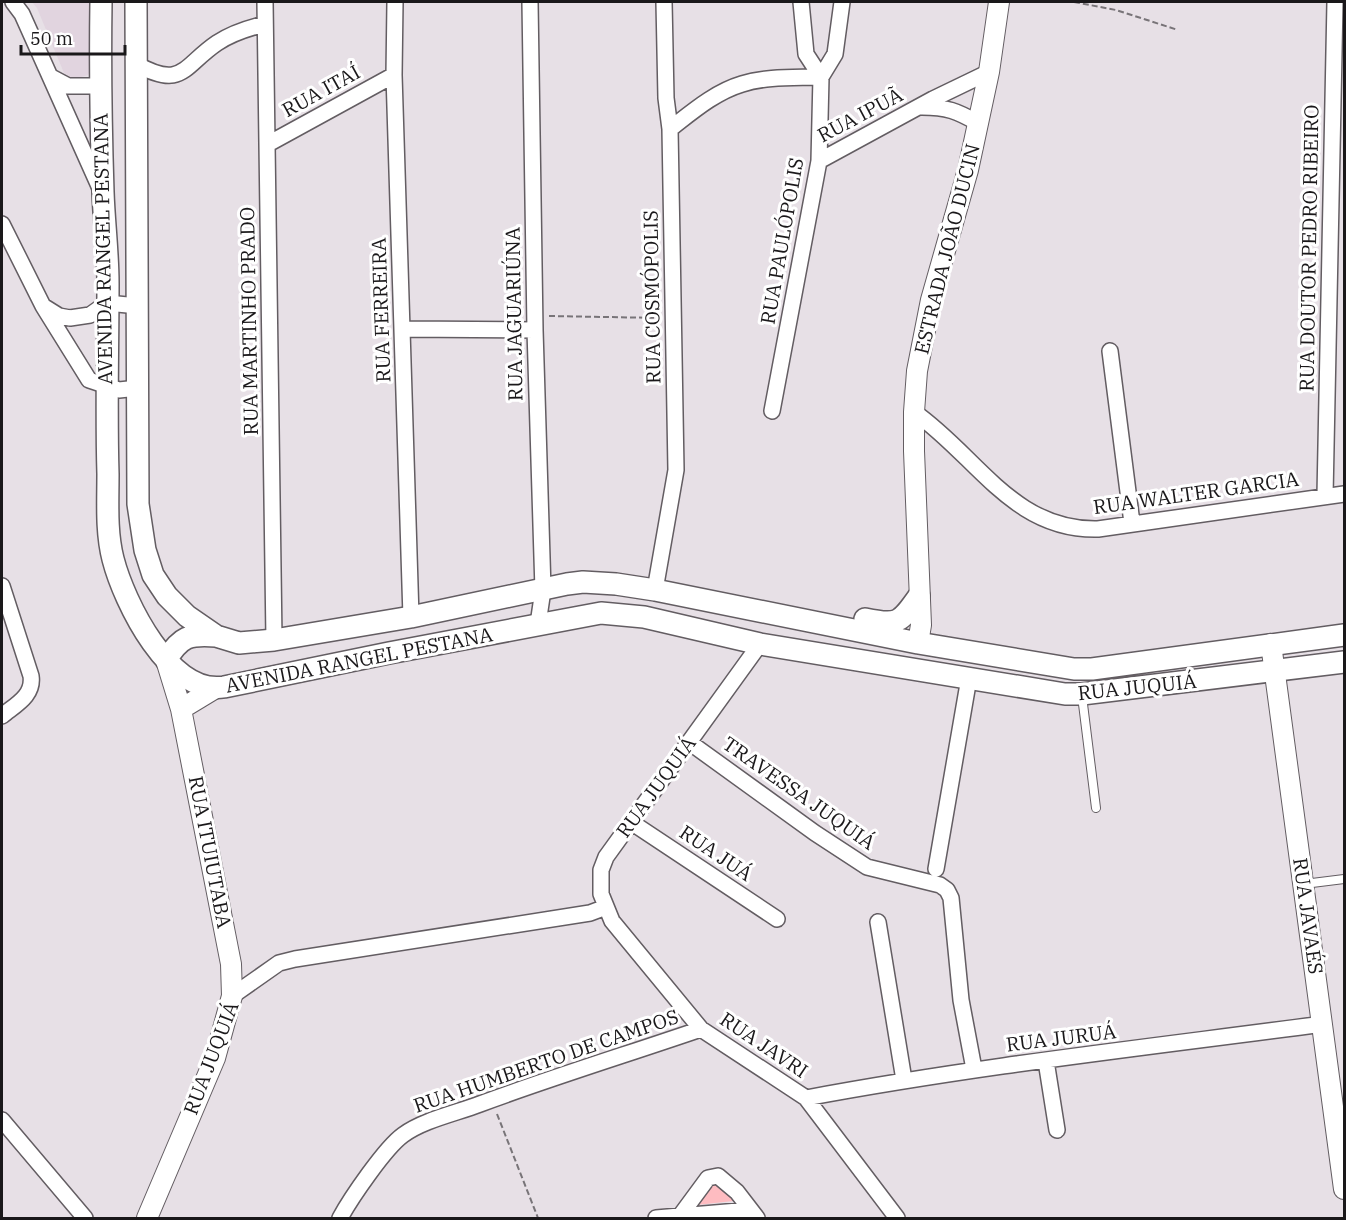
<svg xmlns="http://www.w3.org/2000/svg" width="1346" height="1220" viewBox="0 0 1346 1220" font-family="'IBM Plex Serif',serif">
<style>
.built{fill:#e1d4df}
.green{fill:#febcc1}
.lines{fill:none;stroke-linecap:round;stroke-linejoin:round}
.service-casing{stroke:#635d62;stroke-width:10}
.minor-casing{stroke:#635d62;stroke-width:18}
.tertiary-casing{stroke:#635d62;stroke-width:22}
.secondary-casing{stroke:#635d62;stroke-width:24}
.path{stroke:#787478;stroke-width:2;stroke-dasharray:6 3;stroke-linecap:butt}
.service{stroke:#fff;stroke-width:8}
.minor{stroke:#fff;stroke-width:15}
.tertiary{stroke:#fff;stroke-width:20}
.secondary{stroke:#fff;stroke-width:21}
.labels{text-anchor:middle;stroke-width:6;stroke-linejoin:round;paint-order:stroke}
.street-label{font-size:20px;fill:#1a181a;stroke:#fff}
</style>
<rect width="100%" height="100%" fill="#e7e0e6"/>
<path class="built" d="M32,2h59l1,64 -4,9 -13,4 -11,-6 -27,-65z"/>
<path class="green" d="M716,1183l18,16 -1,2 -36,4 15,-21z"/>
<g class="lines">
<g class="service-casing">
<path id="service" d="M1082,696l14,112
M1304,884l40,-5"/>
</g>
<g class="minor-casing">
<path id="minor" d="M13,2l9,12 77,172
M265,2l9,638
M395,2l-1,73 17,542
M530,2l5,328 8,260 -5,34
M801,2l5,52 15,23
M136,64c47,26 47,2 81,-21 15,-10 31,-15 48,-19
M51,77l17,9h32
M821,77l14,-23 7,-52
M922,107c25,0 35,4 56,16
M670,129c22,-17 45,-37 72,-45 25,-8 53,-6 79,-7
M268,144l126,-69
M819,161l114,-62 56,-27
M2,224l41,82 46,74 30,10 19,-2
M43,306l16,10 11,2 20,-3 17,-12 31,3
M403,329l132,1
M1110,351l22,172
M772,411l47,-250 2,-84
M914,412c63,44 99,119 184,117l246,-35
M1325,496l10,-494
M2,586l29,90c3,20 -16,29 -29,40
M655,590l21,-120 -6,-341 -4,-31 -2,-96
M760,644l-154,213 -5,13v24l11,27 89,108 105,69 91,120
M689,742l126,91 52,34 73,18 7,5 4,8 10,102 13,69
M631,822l146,97
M936,869l33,-191
M878,922l26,158
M232,996l47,-33 16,-4 295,-46 16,-6
M1046,1061l11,69
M806,1098c171,-32 344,-51 517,-74
M2,1120l83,98
M680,1216l28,-38 10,-2 19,16 20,26
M340,1218c11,-20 45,-70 63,-83 20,-15 54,-22 77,-31 73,-27 148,-50 221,-75
M656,1218l94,-8"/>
</g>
<g class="tertiary-casing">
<path id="tertiary" d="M918,643l3,-18 -7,-174v-39l3,-41 14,-71 37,-130 21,-98 10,-70
M1271,644l73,545
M181,709l33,-20
M147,1218l68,-160 17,-62 -1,-32 -50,-255 -15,-49"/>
</g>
<g class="secondary-casing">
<path id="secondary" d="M101,2c-1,63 0,127 2,190 1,30 5,61 5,91 0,63 -2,127 0,191 0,28 -2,58 5,85 11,43 57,137 111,128l165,-34 212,-40 43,4 116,27 305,50h17l262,-32
M136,2l2,502 7,46 8,25 14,21 20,20 29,20 23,7 35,-3 137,-23 156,-33 16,-2 33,2 39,6 263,53 156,26h18l252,-34
M865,619c33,7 35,4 54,-23
M166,660c15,-24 23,-26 50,-24"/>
</g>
<path class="path" d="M1074,2l42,8 62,20
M549,316l112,2
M497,1114l41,104"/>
<use href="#service" class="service"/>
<use href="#minor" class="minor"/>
<use href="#tertiary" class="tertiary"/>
<use href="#secondary" class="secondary"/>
</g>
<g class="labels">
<g class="street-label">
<text transform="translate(321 91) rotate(-29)" y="7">RUA ITAÍ</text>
<text transform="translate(860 115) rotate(-28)" y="7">RUA IPUÃ</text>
<text transform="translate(782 241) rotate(-80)" y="7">RUA PAULÓPOLIS</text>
<text transform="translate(1309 248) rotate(-89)" y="7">RUA DOUTOR PEDRO RIBEIRO</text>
<text transform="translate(103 249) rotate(-91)" y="7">AVENIDA RANGEL PESTANA</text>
<text transform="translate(947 249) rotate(-76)" y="7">ESTRADA JOÃO DUCIN</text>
<text transform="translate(652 297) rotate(-91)" y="7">RUA COSMÓPOLIS</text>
<text transform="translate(381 310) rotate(-92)" y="7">RUA FERREIRA</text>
<text transform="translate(514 314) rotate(-91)" y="7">RUA JAGUARIÚNA</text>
<text transform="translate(249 321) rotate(-91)" y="7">RUA MARTINHO PRADO</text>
<text transform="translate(1196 493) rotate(-8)" y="7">RUA WALTER GARCIA</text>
<text transform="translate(359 660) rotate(-11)" y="7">AVENIDA RANGEL PESTANA</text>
<text transform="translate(1137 687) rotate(-6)" y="7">RUA JUQUIÁ</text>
<text transform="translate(656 787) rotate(-54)" y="7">RUA JUQUIÁ</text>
<text transform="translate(799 793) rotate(35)" y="7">TRAVESSA JUQUIÁ</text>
<text transform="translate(210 852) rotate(79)" y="7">RUA ITUIUTABA</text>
<text transform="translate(716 853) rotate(34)" y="7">RUA JUÁ</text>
<text transform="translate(1308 916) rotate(82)" y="7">RUA JAVAÉS</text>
<text transform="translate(1061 1038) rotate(-7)" y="7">RUA JURUÁ</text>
<text transform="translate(764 1045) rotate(34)" y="7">RUA JAVRI</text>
<text transform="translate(211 1058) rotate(-69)" y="7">RUA JUQUIÁ</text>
<text transform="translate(546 1061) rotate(-19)" y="7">RUA HUMBERTO DE CAMPOS</text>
</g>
</g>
<rect width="1346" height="1220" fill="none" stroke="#1a181a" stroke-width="6"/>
<path d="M21 45v9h104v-9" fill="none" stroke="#1a181a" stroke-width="3"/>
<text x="30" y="45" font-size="18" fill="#1a181a" stroke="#ffffff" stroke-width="4.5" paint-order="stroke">50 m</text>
</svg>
